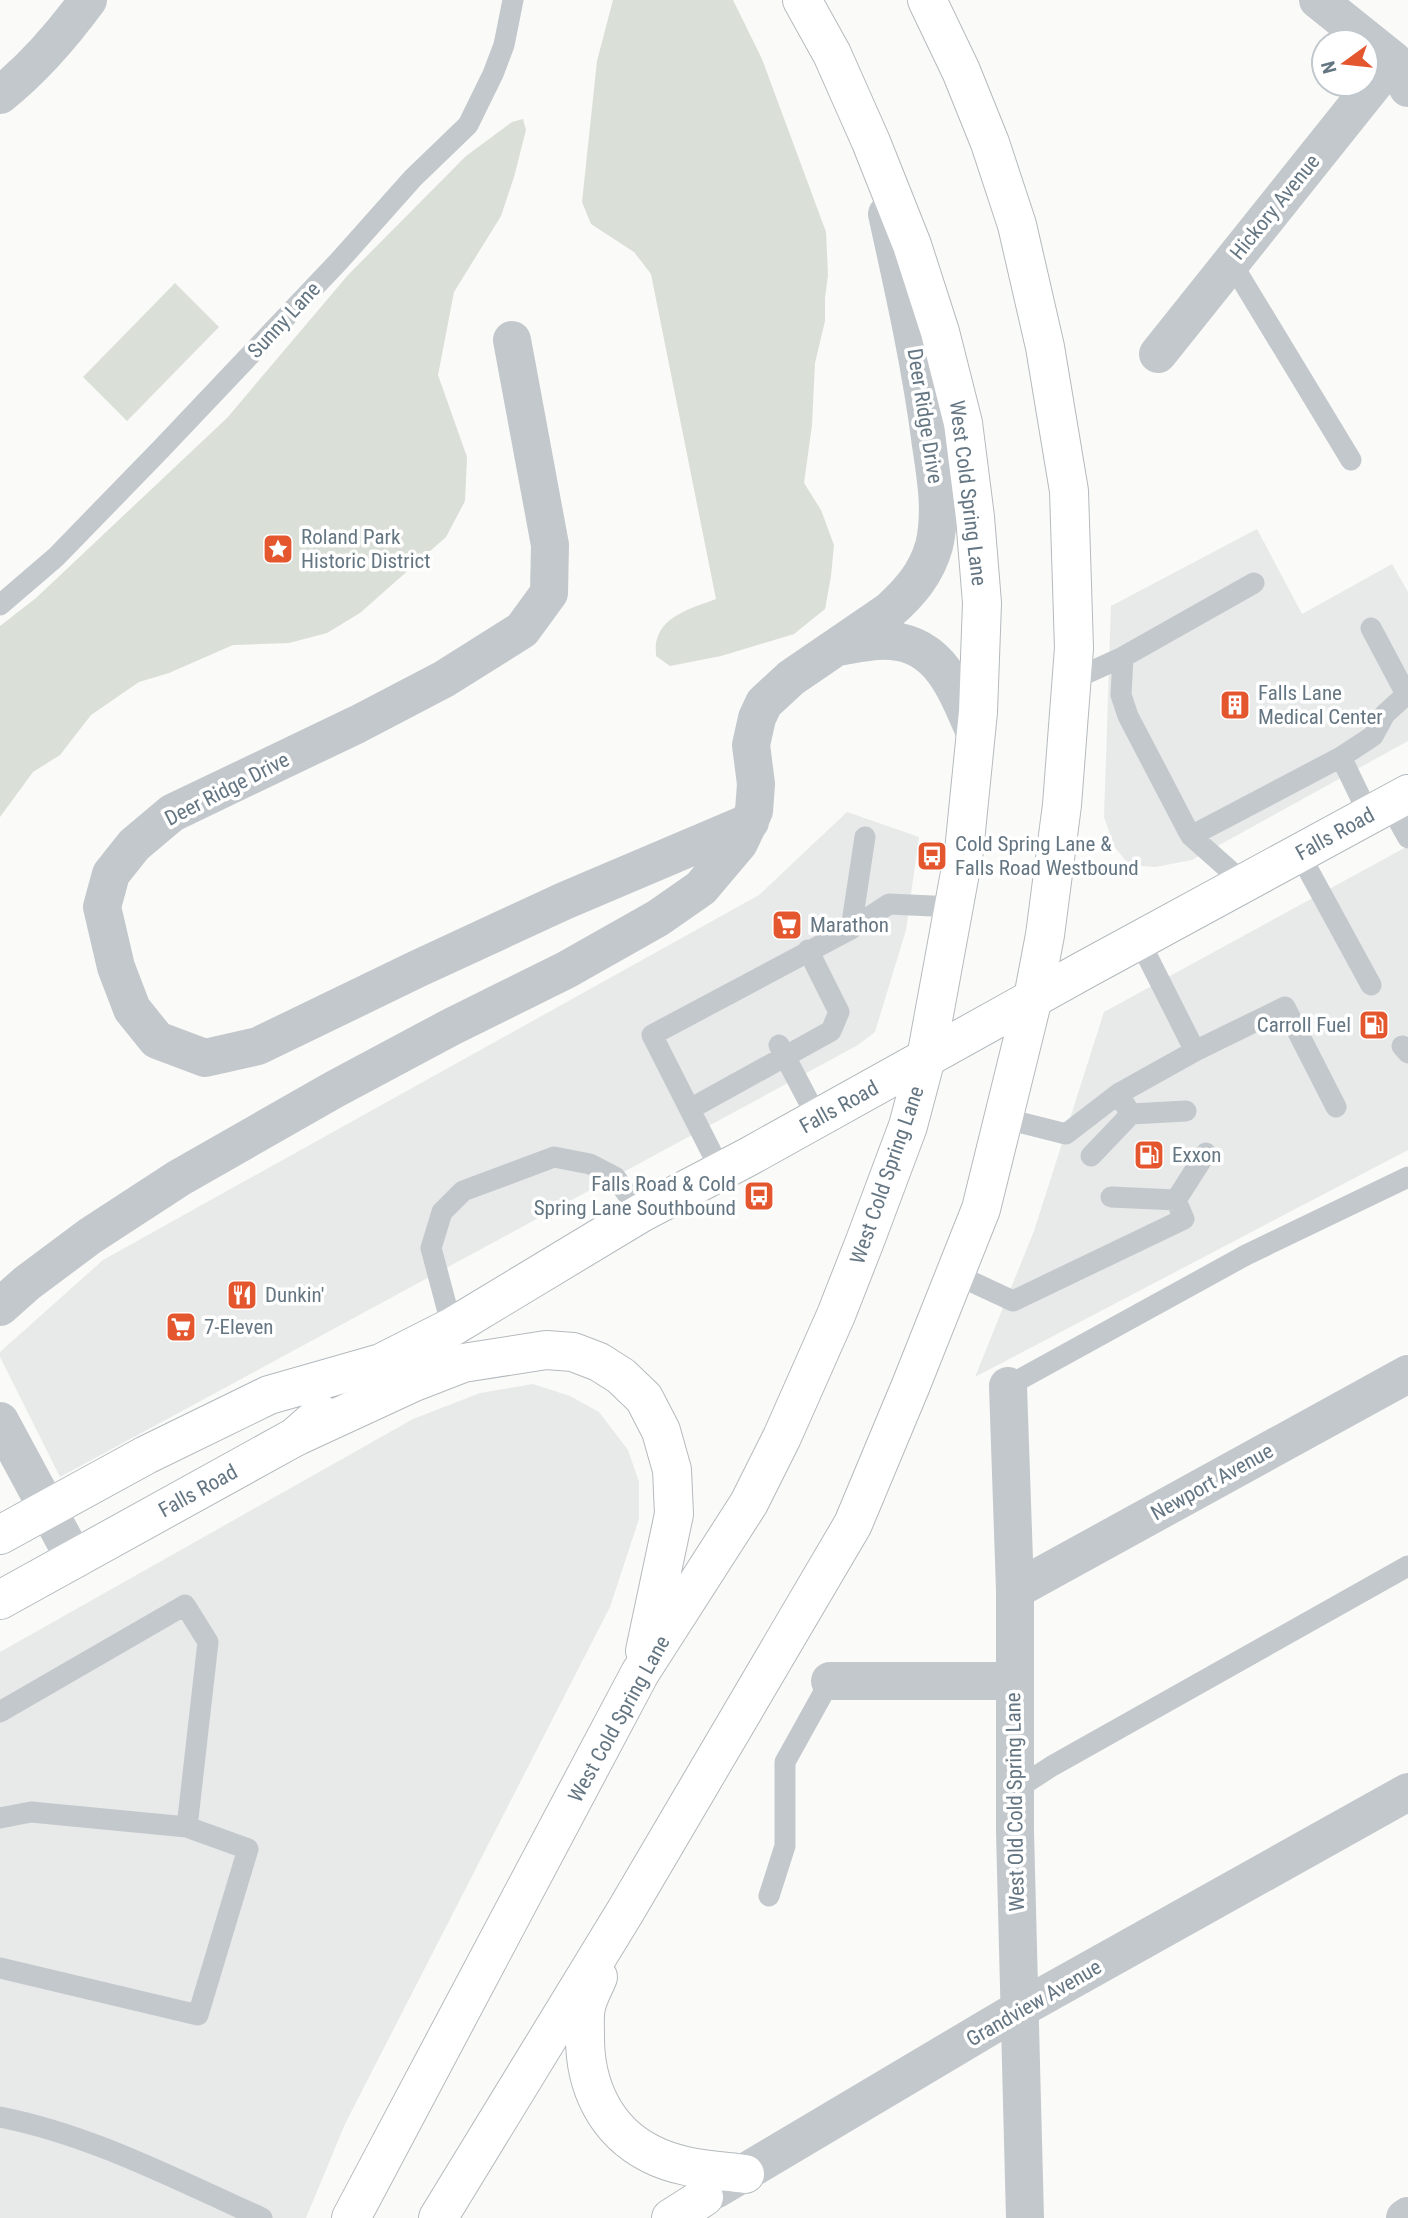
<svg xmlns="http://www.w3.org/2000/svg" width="1408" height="2218" viewBox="0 0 1408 2218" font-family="'Roboto Condensed',sans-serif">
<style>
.built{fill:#e8e9e9}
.green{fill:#dadfd7}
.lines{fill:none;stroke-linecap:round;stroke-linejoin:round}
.secondary-casing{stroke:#b3babf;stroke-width:40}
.primary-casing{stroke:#b5babe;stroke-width:40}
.service{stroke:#c3c8cc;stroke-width:21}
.minor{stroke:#c3c8cc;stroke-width:38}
.secondary{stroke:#fff;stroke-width:38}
.primary{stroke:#fff;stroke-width:38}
.labels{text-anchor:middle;stroke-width:7;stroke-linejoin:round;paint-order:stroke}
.street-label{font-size:21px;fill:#657683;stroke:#fff}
.poi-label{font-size:21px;fill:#657683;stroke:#fff;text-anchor:start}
</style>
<rect width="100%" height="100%" fill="#fafaf8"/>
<path class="built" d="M1257,529l45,85 90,-50 16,28v149l-216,119 -37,7 -26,-2 -15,-19 -10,-29 7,-211z
M847,812l72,25 -13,93 -31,102 -17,13 -798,432 -60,-120v-5l103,-92 656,-365z
M1408,846v304l-433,227 59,-146 70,-219z
M533,1384l37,12 29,16 29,38 11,32v37l-29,88 -265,517 -39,94h-306v-566l413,-233 67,-26z"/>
<path class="green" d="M613,0h120l29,59 64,173 2,43 -3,23v23l-10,42 -3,62 -8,58 17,27 13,35 -3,31 -6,33 -31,25 -73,22 -51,10 -14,-10c0,-5 -1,-12 1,-17 7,-25 39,-32 59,-40l-65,-325 -17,-22 -43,-28 -9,-22 15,-141z
M523,119l3,11 -12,47 -13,39 -47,76 -16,83 29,82 -2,44 -19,36 -86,76 -33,20 -38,10 -56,2 -64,28 -30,9 -48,33 -31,40 -27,17 -33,45v-191l36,-28 191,-180 121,-143 118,-119 46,-34z
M175,283l44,44 -92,94 -44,-44z"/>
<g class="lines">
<g class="secondary-casing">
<path id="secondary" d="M0,1535l146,-80 123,-60 112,-32 71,-36 189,-114 107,-56 338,-188 322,-175
M0,1600l295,-163 26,-23"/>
</g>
<g class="primary-casing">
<path id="primary" d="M295,1437l119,-55 49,-19 83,-13 27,2 26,10 22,14 23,22 17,33 11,39 2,44 -29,137
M598,1977c-4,10 -10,20 -12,30 -2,9 -1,19 -1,27 -1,51 20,97 66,120 29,15 63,16 94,20
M351,2218l289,-545 109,-170 33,-66 54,-122 29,-74 43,-115 18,-68 38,-207 14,-139 4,-109 -7,-86 -12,-94 -23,-91 -28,-87 -41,-103 -39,-88 -30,-54
M438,2218l187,-306 228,-388 58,-139 70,-176 52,-211 12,-63 17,-130 12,-157 -5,-157 -24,-144 -28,-122 -27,-82 -29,-72 -34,-71
M671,2218l33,-21"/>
</g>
<path class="service" d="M1231,262l120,198
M0,605l56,-48 105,-108 179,-189 73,-82 55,-53 25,-51 11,-29 9,-45
M1371,628l35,66
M1123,657l-2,38 7,21 59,113 4,7 53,47
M1072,680l51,-23 131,-74
M1389,804l19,34
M1369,815l-28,-58 32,-21 12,-22 23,-21
M1191,836l150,-79
M1299,853l72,132
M851,929l14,-92
M1139,940l56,111 90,-44 51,100
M779,1045l39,74
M1402,1046l6,7
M690,1109l141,-78 8,-19 -31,-62
M1186,1111l-55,3 -13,-20 77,-43
M1003,1118l63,16 52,-40
M1091,1156l40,-42
M721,1171l-69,-136 199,-106 38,-25 64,3
M1111,1197l65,3
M955,1274l58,27 171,-82 -8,-19 30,-47
M452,1327l-21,-79 11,-36 21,-21 91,-34 36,7 25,13 26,36
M1008,1386l238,-131 162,-78
M0,1712l185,-107 23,37 -21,185
M1015,1790l37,-24 356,-200
M0,1818l31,-6 156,15 61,22 -50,166 -198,-47
M769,1896l16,-50v-84l45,-81
M0,2117c92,18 177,63 262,101"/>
<path class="minor" d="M1318,0l75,60 15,28
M0,95c34,-27 63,-61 88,-95
M512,340l38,205 -1,48 -27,37 -78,49 -86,45 -186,89 -38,32 -23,29 -9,33 14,60 16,42 25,31 48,18 53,-12 159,-77 147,-68 186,-79
M1158,354l235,-294
M838,647c13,-2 25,-5 38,-6 62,-5 79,46 99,92
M0,1307l27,-24 63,-47 89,-58 156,-89 116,-62 115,-57 92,-52 43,-30 38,-45 15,-32 2,-27 -5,-39 6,-27 7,-15 27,-25 98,-67c21,-19 37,-37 45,-65 8,-33 2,-68 -3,-101 -10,-78 -27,-154 -44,-231
M1008,1386l7,204v242l10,386
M0,1421l75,139
M1015,1590l393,-216
M830,1681h184
M715,2190l303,-180 390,-218
M1405,2218l3,-2"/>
<use href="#secondary" class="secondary"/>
<use href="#primary" class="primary"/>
</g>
<defs>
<g id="sight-square" transform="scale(1.575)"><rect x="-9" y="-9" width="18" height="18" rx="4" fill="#e4572e" stroke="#fff"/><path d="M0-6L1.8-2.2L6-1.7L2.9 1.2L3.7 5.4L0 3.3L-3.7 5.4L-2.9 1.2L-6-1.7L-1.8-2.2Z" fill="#fff"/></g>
<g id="building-square" transform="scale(1.575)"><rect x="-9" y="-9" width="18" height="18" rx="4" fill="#e4572e" stroke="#fff"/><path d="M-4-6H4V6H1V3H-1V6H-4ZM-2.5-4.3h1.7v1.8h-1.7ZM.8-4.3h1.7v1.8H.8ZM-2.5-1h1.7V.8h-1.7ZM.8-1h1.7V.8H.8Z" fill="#fff"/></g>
<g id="bus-square" transform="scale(1.575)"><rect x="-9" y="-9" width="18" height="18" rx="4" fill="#e4572e" stroke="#fff"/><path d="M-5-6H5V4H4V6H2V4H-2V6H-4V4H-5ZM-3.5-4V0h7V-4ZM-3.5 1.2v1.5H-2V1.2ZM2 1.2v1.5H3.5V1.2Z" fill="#fff"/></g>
<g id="supermarket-square" transform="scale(1.575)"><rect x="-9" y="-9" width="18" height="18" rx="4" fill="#e4572e" stroke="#fff"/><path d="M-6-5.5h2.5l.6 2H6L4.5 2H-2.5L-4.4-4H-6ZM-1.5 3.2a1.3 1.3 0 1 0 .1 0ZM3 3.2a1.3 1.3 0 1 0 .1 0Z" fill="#fff"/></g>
<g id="fuel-square" transform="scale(1.575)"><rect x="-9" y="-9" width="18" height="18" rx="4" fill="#e4572e" stroke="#fff"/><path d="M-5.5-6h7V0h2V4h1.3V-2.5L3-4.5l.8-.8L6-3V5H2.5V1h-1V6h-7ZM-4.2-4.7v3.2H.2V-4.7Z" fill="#fff"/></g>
<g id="restaurant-square" transform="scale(1.575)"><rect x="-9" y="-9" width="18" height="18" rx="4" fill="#e4572e" stroke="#fff"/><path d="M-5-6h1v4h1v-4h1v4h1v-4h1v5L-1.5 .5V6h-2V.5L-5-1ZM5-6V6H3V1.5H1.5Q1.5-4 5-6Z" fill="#fff"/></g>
</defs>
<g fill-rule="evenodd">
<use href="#sight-square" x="278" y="549"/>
<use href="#building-square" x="1235" y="705"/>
<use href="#bus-square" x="932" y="856"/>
<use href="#supermarket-square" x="787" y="925"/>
<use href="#fuel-square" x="1374" y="1025"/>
<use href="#fuel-square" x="1149" y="1155"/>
<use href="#bus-square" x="759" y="1196"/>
<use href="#restaurant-square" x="242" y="1295"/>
<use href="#supermarket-square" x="181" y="1327"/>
</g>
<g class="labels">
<g class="street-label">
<text transform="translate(1275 207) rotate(-51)" y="7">Hickory Avenue</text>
<text transform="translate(284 320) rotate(-47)" y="7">Sunny Lane</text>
<text transform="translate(925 416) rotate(81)" y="7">Deer Ridge Drive</text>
<text transform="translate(968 493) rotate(83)" y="7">West Cold Spring Lane</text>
<text transform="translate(227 789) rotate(-27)" y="7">Deer Ridge Drive</text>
<text transform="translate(1335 834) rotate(-29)" y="7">Falls Road</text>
<text transform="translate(839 1107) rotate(-29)" y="7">Falls Road</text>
<text transform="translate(887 1175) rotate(-71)" y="7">West Cold Spring Lane</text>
<text transform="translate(1212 1482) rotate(-29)" y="7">Newport Avenue</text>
<text transform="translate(198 1491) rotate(-29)" y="7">Falls Road</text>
<text transform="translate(619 1719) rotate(-61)" y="7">West Cold Spring Lane</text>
<text transform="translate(1015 1802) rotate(-91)" y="7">West Old Cold Spring Lane</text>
<text transform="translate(1034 2003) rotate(-30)" y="7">Grandview Avenue</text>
</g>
<g class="poi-label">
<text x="301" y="544">Roland Park<tspan x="301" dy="24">Historic District</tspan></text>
<text x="1258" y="700">Falls Lane<tspan x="1258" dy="24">Medical Center</tspan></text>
<text x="955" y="851">Cold Spring Lane &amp;<tspan x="955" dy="24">Falls Road Westbound</tspan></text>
<text x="810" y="932">Marathon</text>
<text x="1351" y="1032" text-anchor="end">Carroll Fuel</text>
<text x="1172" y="1162">Exxon</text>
<text x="736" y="1191" text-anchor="end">Falls Road &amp; Cold<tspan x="736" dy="24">Spring Lane Southbound</tspan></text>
<text x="265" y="1302">Dunkin'</text>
<text x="204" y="1334">7-Eleven</text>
</g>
</g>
<g transform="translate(1345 63) rotate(255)"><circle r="33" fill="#ffffff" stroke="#c1c8cd" stroke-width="2"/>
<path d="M0-5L12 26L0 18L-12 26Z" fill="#e4572e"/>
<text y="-10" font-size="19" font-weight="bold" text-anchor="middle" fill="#657683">N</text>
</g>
</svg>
